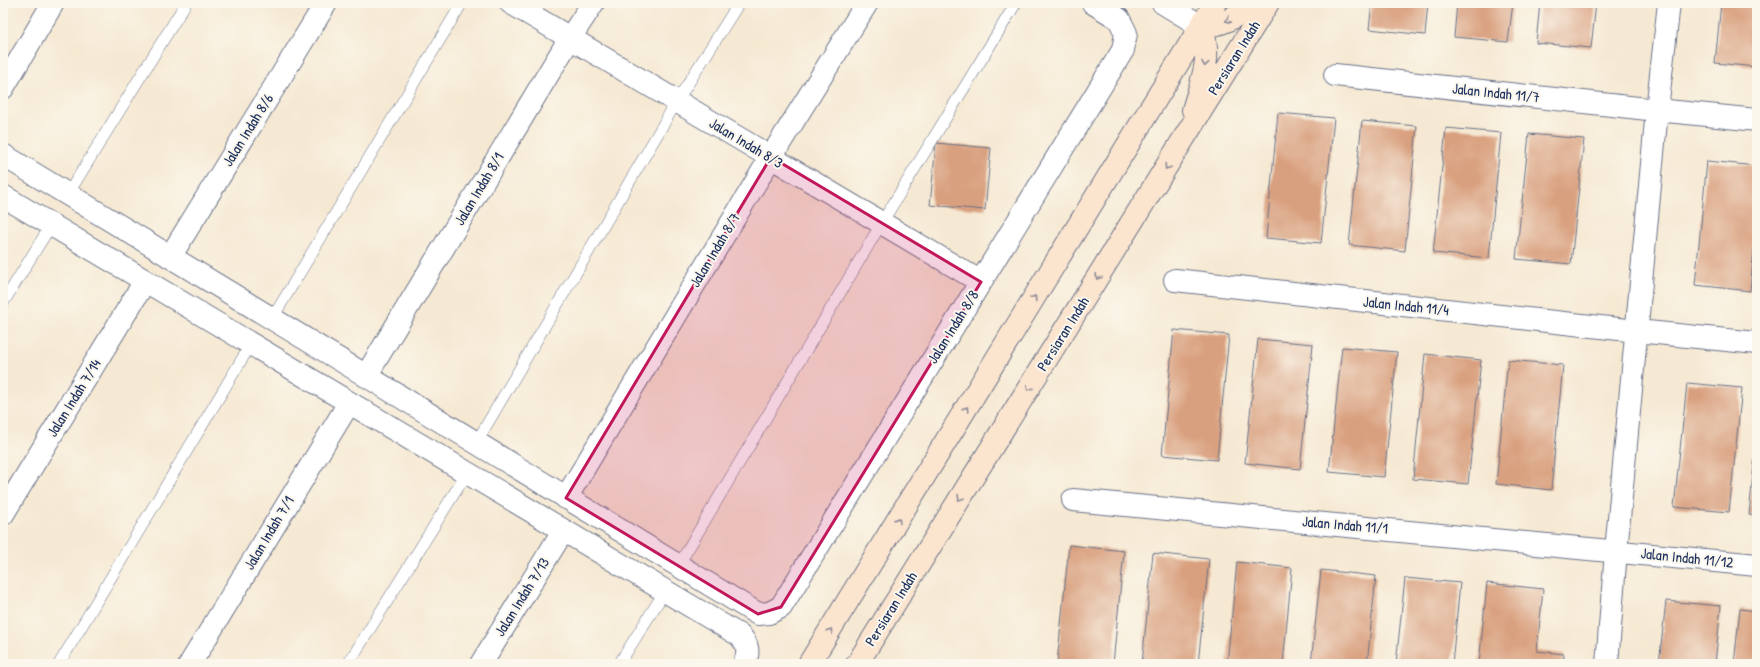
<svg xmlns="http://www.w3.org/2000/svg" width="1760" height="667" viewBox="0 0 1760 667" font-family="'Patrick Hand',sans-serif">
<style>
.building{fill:#d9a07f}
.lines{fill:none;stroke-linecap:round;stroke-linejoin:round}
.service-casing{stroke:#687087;stroke-width:12}
.minor-casing{stroke:#687087;stroke-width:24}
.secondary-casing{stroke:#687087;stroke-width:24}
.service{stroke:#fff;stroke-width:11}
.minor{stroke:#fff;stroke-width:22}
.secondary{stroke:#fce5cf;stroke-width:22}
.oneway{stroke:#8c8a96}
.marked{fill:#c2185b;fill-opacity:0.2;stroke:#c2185b;stroke-width:3;stroke-linejoin:round}
.labels{text-anchor:middle;stroke-width:4;stroke-linejoin:round;paint-order:stroke}
.street-label{font-size:15px;fill:#1b2f5e;stroke:#fbf7ec}
</style>
<rect width="100%" height="100%" fill="#fbf7ec"/>
<filter id="ink" filterUnits="userSpaceOnUse"><feTurbulence type="fractalNoise" baseFrequency=".025" numOctaves="2"/><feDisplacementMap in="SourceGraphic" scale="8" xChannelSelector="R" yChannelSelector="G"/><feConvolveMatrix kernelMatrix="1 2 1 2 8 2 1 2 1" color-interpolation-filters="sRGB"/></filter>
<filter id="wash" filterUnits="userSpaceOnUse"><feTurbulence type="fractalNoise" baseFrequency=".012" numOctaves="4" result="noise"/><feDisplacementMap in="SourceGraphic" scale="16" xChannelSelector="R" yChannelSelector="G"/><feGaussianBlur stdDeviation="0.9" result="paint"/><feColorMatrix in="noise" values="0 0 0 0 0 0 0 0 0 0 0 0 0 0 0 0 0 1.4 0 .05"/><feComposite in="paint" operator="in"/></filter>
<g filter="url(#wash)">
<rect width="100%" height="100%" fill="#f6e9d3"/>
<g id="blocks">
<path class="building" d="M1372,3h56l-3,32 -56,-6z
M1457,3h56l-5,39 -54,-5z
M1540,3h56l-5,45 -55,-5z
M1721,3h36v64l-42,-4z
M1278,113l56,5 -13,125 -55,-5z
M1362,121l55,5 -12,125 -56,-6z
M1446,128l55,5 -12,125 -56,-5z
M1529,134l55,5 -13,125 -55,-5z
M936,143l55,5 -6,62 -55,-5z
M1707,161l50,5v52l-7,73 -55,-6z
M1174,330l55,5 -12,125 -55,-5z
M1258,339l55,5 -13,125 -55,-6z
M1342,347l55,5 -13,125 -55,-5z
M1425,354l56,6 -13,124 -55,-5z
M1508,360l55,5 -12,125 -55,-6z
M1687,383l55,5 -13,124 -55,-5z
M1756,444h1v72l-8,-1z
M1069,545l55,6 -11,113h-56z
M1153,553l56,6 -11,105h-56z
M1237,562l55,6 -9,96h-56z
M1321,570l55,6 -9,88h-56z
M1405,578l55,5 -8,81h-56z
M1487,583l56,6 -6,62 27,3 -1,10h-84z
M1666,601l55,5 -6,58h-56z
M1740,609l17,2v53h-23z"/>
</g>
</g>
<g filter="url(#ink)">
<use href="#blocks" fill-opacity="0" stroke="#687087" stroke-width="1"/>
<g class="lines">
<g class="service-casing">
<path id="service" d="M68,194l118,-191
M3,303l48,-78
M272,319l190,-316
M476,443l201,-342 62,-98
M678,566l203,-342 135,-221
M59,664l192,-320
M348,664l119,-191
M619,664l46,-73"/>
</g>
<g class="minor-casing">
<path id="minor" d="M511,3l470,279
M1163,3l38,23
M1335,75l322,35 100,10
M3,88l50,-85
M3,155l755,459 11,-1 12,-6 342,-557 3,-17 -7,-14 -26,-16
M3,196l736,439c9,8 11,18 5,29
M170,257l156,-254
M1175,280l462,51 120,12
M366,376l204,-338 23,-35
M566,498l205,-341 96,-154
M1073,500l684,65
M3,514l142,-233
M190,664l159,-261
M481,664l82,-133
M1607,664l9,-113 41,-441 12,-107"/>
</g>
<g class="secondary-casing">
<path id="secondary" d="M1201,26c23,-1 33,-7 50,-23
M1193,110c9,-31 20,-53 8,-84
M809,664l406,-661
M857,664l411,-661"/>
</g>
<use href="#service" class="service"/>
<use href="#minor" class="minor"/>
<use href="#secondary" class="secondary"/>
</g>
<defs><path id="oneway-chevron" d="M-2-3.5L2.5 0L-2 3.5" fill="none" stroke-width="1.6" stroke-linecap="round" stroke-linejoin="round"/></defs>
<g class="oneway">
<use href="#oneway-chevron" transform="translate(1228 20) rotate(152)"/>
<use href="#oneway-chevron" transform="translate(1205 64) rotate(100)"/>
<use href="#oneway-chevron" transform="translate(1167 167) rotate(122)"/>
<use href="#oneway-chevron" transform="translate(1098 277) rotate(122)"/>
<use href="#oneway-chevron" transform="translate(1034 298) rotate(-58)"/>
<use href="#oneway-chevron" transform="translate(1029 388) rotate(122)"/>
<use href="#oneway-chevron" transform="translate(966 409) rotate(-58)"/>
<use href="#oneway-chevron" transform="translate(960 498) rotate(122)"/>
<use href="#oneway-chevron" transform="translate(898 520) rotate(-58)"/>
<use href="#oneway-chevron" transform="translate(830 631) rotate(-58)"/>
</g>
</g>
<path class="marked" d="M771,157l210,125 -200,325 -23,7 -192,-116z"/>
<g class="labels">
<g class="street-label">
<text transform="translate(1234 58) rotate(-58)" y="5">Persiaran Indah</text>
<text transform="translate(1496 93) rotate(6)" y="5">Jalan Indah 11/7</text>
<text transform="translate(248 130) rotate(-58)" y="5">Jalan Indah 8/6</text>
<text transform="translate(746 143) rotate(31)" y="5">Jalan Indah 8/3</text>
<text transform="translate(479 189) rotate(-59)" y="5">Jalan Indah 8/1</text>
<text transform="translate(715 250) rotate(-59)" y="5">Jalan Indah 8/7</text>
<text transform="translate(1406 306) rotate(6)" y="5">Jalan Indah 11/4</text>
<text transform="translate(953 327) rotate(-58)" y="5">Jalan Indah 8/8</text>
<text transform="translate(1063 334) rotate(-58)" y="5">Persiaran Indah</text>
<text transform="translate(74 398) rotate(-58)" y="5">Jalan Indah 7/14</text>
<text transform="translate(1345 525) rotate(5)" y="5">Jalan Indah 11/1</text>
<text transform="translate(269 533) rotate(-59)" y="5">Jalan Indah 7/1</text>
<text transform="translate(1687 558) rotate(6)" y="5">Jalan Indah 11/12</text>
<text transform="translate(522 597) rotate(-58)" y="5">Jalan Indah 7/13</text>
<text transform="translate(891 609) rotate(-58)" y="5">Persiaran Indah</text>
</g>
</g>
<rect width="1760" height="667" fill="none" stroke="#fbf7ec" stroke-width="16"/>
</svg>
